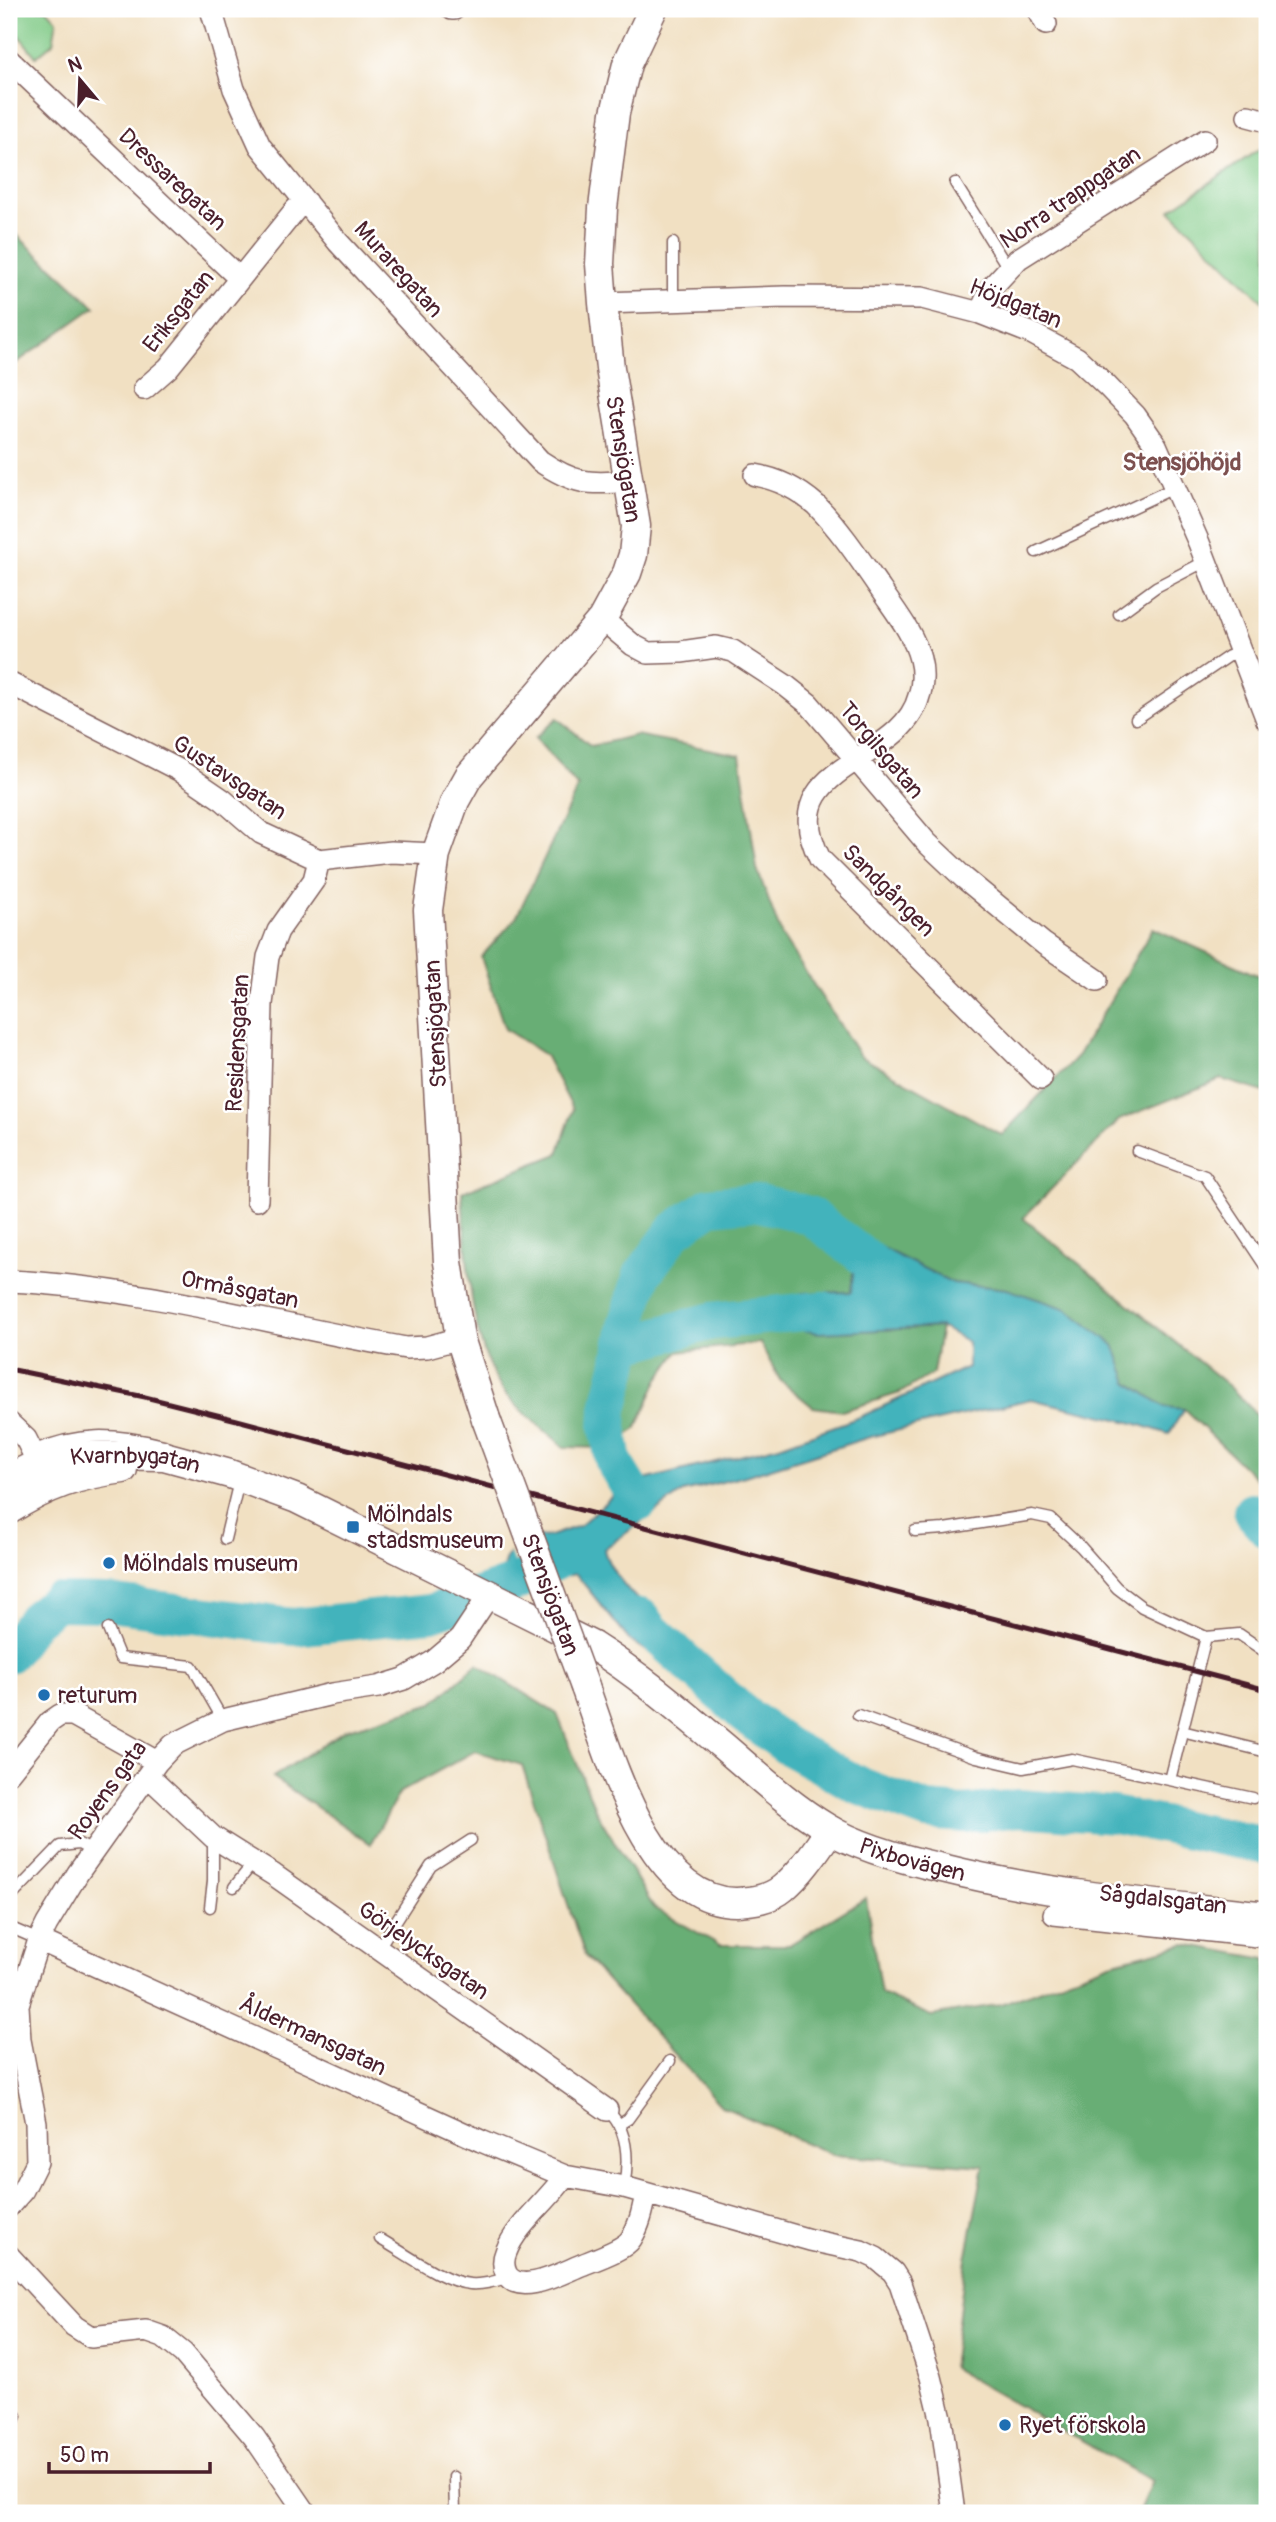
<svg xmlns="http://www.w3.org/2000/svg" width="1276" height="2522" viewBox="0 0 1276 2522" font-family="Pangolin,sans-serif">
<style>
.green{fill:#81ca87;stroke:#667459;stroke-width:2}
.forest{fill:#68ae74;stroke:#596650;stroke-width:2}
.water{fill:#43b3bc;stroke:#466974;stroke-width:2}
.pier{fill:#f1e0c2}
.lines{fill:none;stroke-linecap:round;stroke-linejoin:round}
.river{stroke:#43b3bc;stroke-width:38}
.service-casing{stroke:#846360;stroke-width:13}
.minor-casing{stroke:#846360;stroke-width:24}
.tertiary-casing{stroke:#846360;stroke-width:31}
.service{stroke:#fff;stroke-width:10}
.minor{stroke:#fff;stroke-width:21}
.tertiary{stroke:#fff;stroke-width:28}
.rail{stroke:#4a1f2b;stroke-width:5}
.tertiary-bridge-casing{stroke:#846360;stroke-width:31;stroke-linecap:butt}
.tertiary-bridge{stroke:#fff;stroke-width:28}
.poi-dot{fill:#1f6fb2;stroke:#fff;stroke-width:2.5}
.labels{text-anchor:middle;stroke-width:5;stroke-linejoin:round;paint-order:stroke}
.street-label{font-size:23px;fill:#4a1f2b;stroke:#fff}
.poi-label{font-size:23px;fill:#4a1f2b;stroke:#fff;text-anchor:start}
.neighbourhood-label{font-size:24px;font-weight:bold;fill:#7d504f;stroke:#fff}
</style>
<rect width="100%" height="100%" fill="#fff"/>
<filter id="ink" filterUnits="userSpaceOnUse"><feTurbulence type="fractalNoise" baseFrequency=".0143" numOctaves="2"/><feDisplacementMap in="SourceGraphic" scale="14" xChannelSelector="R" yChannelSelector="G"/><feConvolveMatrix kernelMatrix="1 2 1 2 8 2 1 2 1" color-interpolation-filters="sRGB"/></filter>
<filter id="wash" filterUnits="userSpaceOnUse"><feTurbulence type="fractalNoise" baseFrequency=".00686" numOctaves="4" result="noise"/><feDisplacementMap in="SourceGraphic" scale="28" xChannelSelector="R" yChannelSelector="G"/><feGaussianBlur stdDeviation="1.57" result="paint"/><feColorMatrix in="noise" values="0 0 0 0 0 0 0 0 0 0 0 0 0 0 0 0 0 1.4 0 .05"/><feComposite in="paint" operator="in"/></filter>
<g filter="url(#wash)">
<rect width="100%" height="100%" fill="#f1e0c2"/>
<path class="green" d="M9,9h38l10,11 -4,23 -17,14 -27,-34z
M1267,144v162l-97,-96z"/>
<path class="forest" d="M9,228l86,79 -86,61z
M557,718l34,28 45,-11 104,20 17,114 25,67 78,120 142,79 76,-80 75,-127 99,45 15,5v115l-46,-14 -102,41 -96,98 207,169 37,38v64l-83,-80 -19,-2 -37,-25 -14,-37 -107,-56 -54,-6 -75,-37 -22,1 -5,45 -48,1 15,40 123,-6 -8,46 -33,20 -58,18 -29,-4 -33,-27 -20,-37 -82,9 -20,28 -22,49 -30,19 -42,-1c-17,-16 -47,-37 -60,-55 -35,-46 -38,-144 -42,-200l96,-38 15,-45 -28,-54 -40,-26 -24,-72 35,-39 62,-131 -43,-49z
M477,1664l80,50 39,97 58,97 66,37h69l77,-47 15,96 50,22 70,-12 109,-41 75,-19 82,15v554h-129l14,-32 -200,-113 14,-109 18,-93 -151,-11 -112,-49 -136,-150 -63,-191 -47,-14 -75,41 -30,52 -97,-67 72,-47 88,-27z"/>
<path class="water" d="M878,1246l75,37 54,6 60,20 47,36 14,37 37,25 19,2 -15,25 -35,-11 -103,-24 -161,38 -125,39 -62,16 -79,57c5,29 53,69 74,89l-3,29 -45,-26 -54,-67 -60,11 -12,-5c-4,-19 5,-27 17,-41l29,-3 29,-10 40,-36 29,-11 131,-33 81,-29 108,-50v-25l-27,-15 -123,6 -48,-9 2,-19 31,-12 48,-1 5,-45z"/>
<path class="pier" d="M519,1536l40,45 -36,6 -15,-39z"/>
<g class="lines">
<path class="river" d="M624,1345l88,-24 111,-11
M639,1503l-25,-41 -6,-35 1,-18 11,-43 7,-41 15,-50 33,-45 35,-24 45,-4 54,13 88,67
M1252,1512l15,17
M641,1617l11,14 93,84 42,31 71,39 69,26 37,3 55,-6 95,7 153,31
M9,1654l26,-35 22,-17 52,1 184,24 138,-14 84,-30 43,-23"/>
</g>
</g>
<g filter="url(#ink)">
<g class="lines">
<g class="service-casing">
<path id="service" d="M955,183l53,85
M673,243v58
M1036,552l140,-65
M1119,614l37,-27 50,-26
M1136,719l93,-63 12,-5
M1137,1151l68,25 62,93
M30,1452c47,-21 85,-19 134,-7
M915,1531l29,-2 88,-14 19,4 30,28 36,41 25,19 64,30
M225,1539l15,-62
M108,1629l12,29 72,8 31,54
M858,1715l118,42 47,11 49,-9 181,39
M1182,1731l85,21
M1170,1780l36,-143 33,-3 28,19
M234,1887l20,-25
M9,1899l51,-53 19,-2 15,8
M210,1907l3,-26v-44
M9,1927l30,13
M378,1949l53,-83 40,-26
M607,2110c21,19 22,50 17,77
M620,2124l8,-5 42,-58
M380,2239c25,14 63,43 90,45 14,1 26,-3 39,-7
M9,2405l7,11 -7,18
M454,2477l1,36"/>
</g>
<g class="minor-casing">
<path id="minor" d="M211,9l23,80 26,57 78,96 202,219c34,23 49,24 89,20
M452,9h2
M1038,9l8,15
M9,60l230,218
M1248,116l19,5
M603,303l182,-6 137,1 58,15 51,20 46,25 30,28 28,29 21,30 43,98 68,177
M980,313l11,-25 27,-29 187,-119
M144,389l24,-21 128,-159 10,-7
M755,475c23,4 43,14 61,30 25,25 45,56 65,85 14,21 33,44 39,69 3,11 3,26 -1,37 -18,70 -148,67 -99,163l221,220
M602,619l31,26 15,8 33,-1 35,-5 17,4 52,34 24,19 118,139 37,35 80,66 53,36
M9,683l170,87 44,30 38,33 58,27 72,-8 45,2
M257,1200l5,-196 6,-47 10,-26 36,-51 5,-20
M9,1281c134,6 264,44 397,67l21,-1 33,-9
M9,1423l17,16 18,36
M9,1773l41,-51 10,-7h13l84,47
M148,1776l65,61 61,38 333,235
M1054,1914l213,23
M39,1940l442,201 84,35 59,11 186,53 51,11 15,7 17,14 7,11 31,94 10,41 13,95
M565,2176c-17,25 -49,49 -59,76 -3,7 -3,14 0,21 12,24 56,0 73,-7 14,-6 45,-16 52,-27 9,-14 12,-30 15,-45
M9,2206l14,-16 14,-28 -1,-39 -16,-83 -2,-35 4,-13 17,-52 8,-16 31,-51 79,-111 16,-17 50,-25 109,-26 46,-7 26,-8 30,-18 26,-22 30,-45
M9,2256l65,70 17,11 55,-6 17,6 20,16 71,84 52,76"/>
</g>
<g class="tertiary-casing">
<g id="tertiary">
<path d="M486,1419l-26,-81 -12,-76 -20,-352 8,-56 19,-53 14,-25 133,-157 25,-46 6,-18 3,-29 -26,-158 -7,-65 -3,-39 3,-56 12,-95 12,-49 26,-55"/>
<path id="s1" d="M9,1478l30,-15 44,-8 81,1 66,18 67,25 296,147c46,29 88,65 130,100 34,29 66,59 104,82 31,19 79,32 115,40 107,27 216,36 325,48"/>
<path d="M9,1510c38,-24 69,-35 114,-41"/>
<path d="M585,1687c24,66 64,217 152,215 16,-1 33,-3 46,-14 19,-16 33,-38 47,-58"/>
</g>
</g>
<use href="#service" class="service"/>
<use href="#minor" class="minor"/>
<use href="#tertiary" class="tertiary"/>
<path class="rail" d="M9,1369l136,28 92,23 1030,270"/>
<g class="tertiary-bridge-casing">
<g id="tertiary-bridge">
<path id="s2" d="M486,1419l99,268"/>
</g>
</g>
<use href="#tertiary-bridge" class="tertiary-bridge"/>
</g>
</g>
<g class="poi-dot">
<rect x="346" y="1520" width="14" height="14" rx="3.5"/>
<circle cx="109" cy="1563" r="7"/>
<circle cx="44" cy="1695" r="7"/>
<circle cx="1005" cy="2425" r="7"/>
</g>
<g class="labels">
<g class="street-label">
<text transform="translate(173 179) rotate(43)" y="8">Dressaregatan</text>
<text transform="translate(1070 197) rotate(-34)" y="8">Norra trappgatan</text>
<text transform="translate(399 269) rotate(48)" y="8">Muraregatan</text>
<text transform="translate(1016 303) rotate(22)" y="8">Höjdgatan</text>
<text transform="translate(178 311) rotate(-51)" y="8">Eriksgatan</text>
<text transform="translate(624 459) rotate(81)" y="8">Stensjögatan</text>
<text transform="translate(882 750) rotate(50)" y="8">Torgilsgatan</text>
<text transform="translate(230 777) rotate(34)" y="8">Gustavsgatan</text>
<text transform="translate(889 890) rotate(45)" y="8">Sandgången</text>
<text transform="translate(435 1024) rotate(-93)" y="8">Stensjögatan</text>
<text transform="translate(237 1043) rotate(-87)" y="8">Residensgatan</text>
<text transform="translate(240 1289) rotate(11)" y="8">Ormåsgatan</text>
<text dy="8" stroke="none"><textPath href="#s1" startOffset="131">Kvarnbygatan</textPath></text>
<text dy="8" stroke="none"><textPath href="#s2" startOffset="187">Stensjögatan</textPath></text>
<text transform="translate(107 1790) rotate(-54)" y="8">Royens gata</text>
<text dy="8" stroke="none"><textPath href="#s1" startOffset="1018">Pixbovägen</textPath></text>
<text transform="translate(1163 1899) rotate(6)" y="8">Sågdalsgatan</text>
<text transform="translate(424 1950) rotate(35)" y="8">Görjelycksgatan</text>
<text transform="translate(313 2035) rotate(25)" y="8">Åldermansgatan</text>
</g>
<g class="poi-label">
<text x="367" y="1522">Mölndals<tspan x="367" dy="26">stadsmuseum</tspan></text>
<text x="123" y="1571">Mölndals museum</text>
<text x="58" y="1703">returum</text>
<text x="1019" y="2433">Ryet förskola</text>
</g>
<g class="neighbourhood-label">
<text x="1182" y="470">Stensjöhöjd</text>
</g>
</g>
<rect width="1276" height="2522" fill="none" stroke="#fff" stroke-width="35"/>
<g transform="translate(80 80) rotate(341)" stroke="#ffffff" stroke-width="5" paint-order="stroke">
<path d="M0-5L12 26L0 18L-12 26Z" fill="#4a1f2b"/>
<text y="-10" font-size="19" font-weight="bold" text-anchor="middle" fill="#4a1f2b">N</text>
</g>
<path d="M49 2462v10h161v-10" fill="none" stroke="#4a1f2b" stroke-width="3.5"/>
<text x="60" y="2462" font-size="21" fill="#4a1f2b" stroke="#ffffff" stroke-width="5" paint-order="stroke">50 m</text>
</svg>
